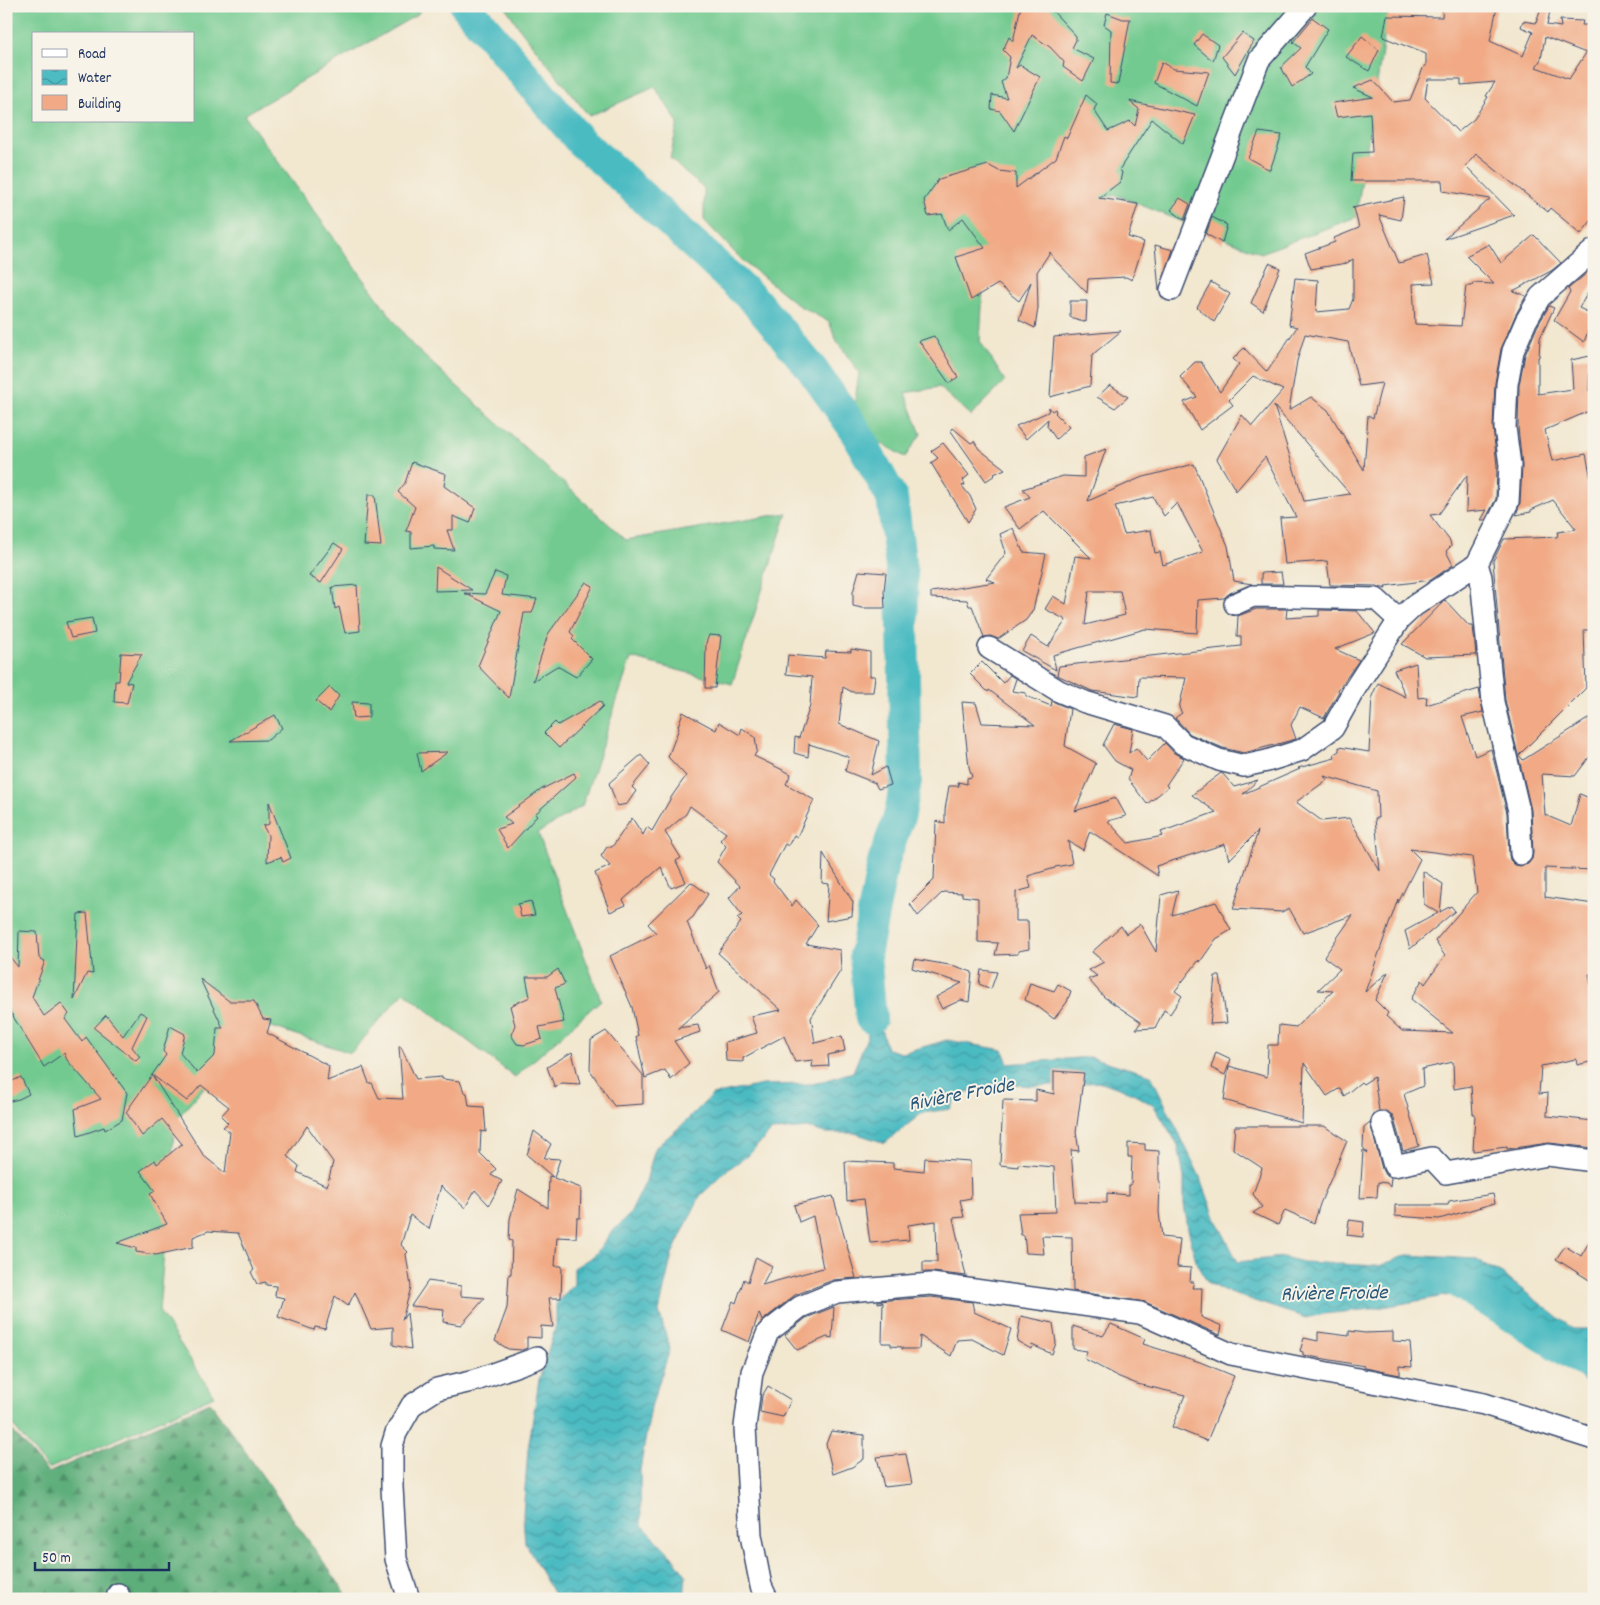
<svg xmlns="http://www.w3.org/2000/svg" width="1600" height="1605" viewBox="0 0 1600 1605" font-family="Dekko,sans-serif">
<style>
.grass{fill:#72ca90;stroke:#467c77;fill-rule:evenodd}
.forest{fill:url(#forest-firs);stroke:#3c6e6c}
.water{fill:url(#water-waves);stroke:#347590}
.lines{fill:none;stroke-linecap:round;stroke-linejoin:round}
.river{stroke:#4cbbc2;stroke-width:32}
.building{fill:#f1aa85;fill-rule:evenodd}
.minor-casing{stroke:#3b4b6f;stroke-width:24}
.minor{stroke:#fff;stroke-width:21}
.labels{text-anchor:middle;stroke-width:4;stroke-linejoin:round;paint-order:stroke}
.water-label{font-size:21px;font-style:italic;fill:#2a597c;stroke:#f7f3e8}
</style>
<defs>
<pattern id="forest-firs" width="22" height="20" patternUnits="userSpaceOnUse" patternTransform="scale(1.25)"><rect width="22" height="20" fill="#5dae7a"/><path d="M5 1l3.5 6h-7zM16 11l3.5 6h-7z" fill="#4c8e67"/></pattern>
<pattern id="water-waves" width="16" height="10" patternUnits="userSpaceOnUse" patternTransform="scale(1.25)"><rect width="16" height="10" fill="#4cbbc2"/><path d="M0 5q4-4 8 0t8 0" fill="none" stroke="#3e98a1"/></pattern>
</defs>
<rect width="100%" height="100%" fill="#f7f3e8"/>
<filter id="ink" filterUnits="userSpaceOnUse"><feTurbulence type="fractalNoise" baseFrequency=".02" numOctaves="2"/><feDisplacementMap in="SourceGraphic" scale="10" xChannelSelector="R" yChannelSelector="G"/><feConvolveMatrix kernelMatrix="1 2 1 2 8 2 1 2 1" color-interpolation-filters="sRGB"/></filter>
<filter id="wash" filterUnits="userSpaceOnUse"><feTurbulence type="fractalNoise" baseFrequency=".0096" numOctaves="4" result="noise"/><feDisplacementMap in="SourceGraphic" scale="20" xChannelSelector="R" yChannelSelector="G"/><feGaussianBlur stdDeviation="1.12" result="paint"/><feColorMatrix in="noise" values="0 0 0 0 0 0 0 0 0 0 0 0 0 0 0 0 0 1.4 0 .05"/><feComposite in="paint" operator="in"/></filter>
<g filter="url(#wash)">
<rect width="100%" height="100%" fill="#f2e7cf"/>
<path class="grass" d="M6,6h415l-3,8 -174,101 168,230 214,195 161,-27 -55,171 -101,-26 -49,148 -44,27 63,167 -86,77 -111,-85 -53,61 -91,-30 -85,98 -16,190 55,85 -166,73 -42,-52zM34,34h160v87h-160z
M505,6h884l-33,211 -95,36 -145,-58 -94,24 -39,69 -3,53 25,40 -34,35 -32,-29 -34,6 16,41 -16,23 -37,-21 -14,-28 5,-35 -22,-32 -8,-19 -31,-17 -57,-46 -37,-39v-32l-20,-16 -14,-14 8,-35 -23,-36 -66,29 -69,-87z"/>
<path class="forest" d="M210,1402l140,197h-344v-176l42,50z"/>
<path class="water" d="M865,975c10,24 14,50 22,74l15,4 45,-13 56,10 5,14 82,-7 61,18 50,104 15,41 22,42 45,-5 20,5 76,4 28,-11 68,4 27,15 71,55h21v60h-2l-106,-96 -30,1 -84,15 -49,5 -17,4 -76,-25 -22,-10 -11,-18 -9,-36 -4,-25v-26l-6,-33 -24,-39 -21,-13 -31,-11 -66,4 -45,-2 -33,11 -8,14 -28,4 -37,30 -30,-10h-30l-17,-5 -36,3 -25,25 -20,14 -27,26 -28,58 -13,58 11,37 -19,58 -11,63 1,54 31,32 14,19 -2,24 -128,-1 -31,-55 -2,-28 5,-66 11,-69 17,-55v-21l18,-20v-16l21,-13 14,-20 21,-21 16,-33 9,-33 27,-23 30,-30 51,-10 50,-1 40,-12 15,-37 -7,-24v-13z"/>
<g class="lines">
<path class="river" d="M466,6l115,136 39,34 135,125 56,67 42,59 39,71 10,77 4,205 -6,34 -17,49 -18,92 6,63
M1437,1280l13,-3 144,91"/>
</g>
<g id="blocks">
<path class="building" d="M1021,6h27l28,30v4l-4,8 22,11 -11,22 -20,-14 1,-5 -14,-15 -18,-12 -16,33 4,-3 20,12 -26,54 -14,-20 -9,-2 1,-14 15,3 -6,-16 5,-4 4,-21 -7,-7 6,-13 4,4z
M1443,6l54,1 -7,34 33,15 10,-24 -12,-5 2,-6 13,2 6,-17h9l-4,19 14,2 -1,-7 23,1 -1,4h12v192l-13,17 -31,-26 -2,4 -72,-58 -10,12 48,49 -70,24 46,-40 -47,-8 -1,-10h-91l2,-28 19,-1 -2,-39 -33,4 -4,-14 40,-6 -20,-9 20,-8 20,22 17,-2 14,-34h2v-12l-43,-17 4,-21 55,1zM1545,37l41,16 -17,26 -33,-12 5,-8zM1428,79h33v6l34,-3 -9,14 2,1 -14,22 -16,13 -33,-34z
M1107,13l16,6h7l-12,65 -8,-1 1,-53 -7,-5z
M1313,18l15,11 -23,38 6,7 -19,13 -11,-20 20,-19 -8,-6z
M1242,33l12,8 -19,33 -13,-17z
M1202,34l16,11 -5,16 -19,-16z
M1362,36l17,14 -10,21 -23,-14z
M1162,62l12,7 35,3 -12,34 -43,-23z
M1086,95l11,9 -3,6 14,21 22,-10 5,5 4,-17 -10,-8 66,14 -12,29 -31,-25 -33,51 3,2 -2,10 -21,16 39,6 -10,33 16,5 -12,38 -6,-3 -38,2 -1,14 -33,-34 -4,-7 -13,20 1,36 -3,20 -16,-8 12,-38 -12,19 -21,-17 -27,16 -15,-43 29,-9 -22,-30 -15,12 -6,-16 -14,2 -4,-16 15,-21 49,-14 11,6 17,2v15l40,-30 8,-22 3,2z
M1259,132l23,3 -12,35 -22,-12z
M1404,197l-3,23 -22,-5 20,48 28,-8 7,28 -21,1 2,40 46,2 5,-40h6l1,-3 21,1 -28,-28 23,-12 12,19 33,-28 27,28 -10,8 -38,20 13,5 -11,20 -14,33 -6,34 -2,44 4,39 -1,33 -11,21h-4l6,-10 -21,2 1,-37 -28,39 -9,1 20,26 1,5 -5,5 7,14 -22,15 -46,6 1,3 -10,-3 -46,-1 -3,-24 -42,3 -5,-46 16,-1 -31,-60 -29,34 -19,-32 25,-44 10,11 31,-36 -30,-14 -24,24 4,5 -33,25 -16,-28 13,-5 -17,-20 15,-15h6l19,30 19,-28 -6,-5 11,-11 23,24 30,-45 -8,-2 6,-47 23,2 -2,32 33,-3 4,-10v-40l-6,4 -36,6 -6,-16 30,-11 -1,-4 25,-10 -5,-20h-2zM1305,334l43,8 11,44 23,-3 -9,35 -5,-3 -4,55 -36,-60 -17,-13 -22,13 8,-49zM1274,406l13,15 63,73 -46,7z
M1180,198l10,6 -6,16 -13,-10z
M1212,217l15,8 -5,18 -16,-9z
M1155,245l18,5 -14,41z
M1269,263l11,5 -17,43 -12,-8z
M1594,267v15l-15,26 15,7 -10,27 -30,-22 16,-28 -2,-3z
M1211,282l19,12 -16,28 -17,-15z
M1070,301h17l-1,21 -16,-5z
M1549,306l5,2 -14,30 -1,19h-1v37l35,-5 -2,-29 19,-4 -1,35h5v18l-49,21 7,31 34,-7 8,40v106h-2l-2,30h-6l2,58 -67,67 4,5 71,-45v36l-19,25 -33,-2 3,41 26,11 9,-32 14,6v70l-49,-2v29l49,7v69l-5,1 5,32v55l-17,4 -1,-6 -35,7 -2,28 9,-1 -1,23 47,5v27l-45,-5 -42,6v-2l-34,4 2,-37h-2l-2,-28 -17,3 -1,-27 -31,7 1,17 -19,8 15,52 -16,5 -9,-32 -3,-5 -5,-3h-7l-5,-34 -11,7 -2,-2 -17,14 -4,-8 -13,8 -23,-33 -2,60 -78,-23 5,-34 38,11 1,-32h10l1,-20 17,2 37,-36 -15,-1 22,-21 -16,-12 29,-42 -50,18 -14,-25 -7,4 -49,-3 25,-78 -29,29 -4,-16 -69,22 2,10 -68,-45 -7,19 -15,-9 4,23 -17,3v1l-27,8 3,12 -15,4v29h12l1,28 -11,2v3l-23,1 3,-12 -20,-1v-44l-16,-2v-3l-19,-1 -25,24 -8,-12 24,-24 2,-59 9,2v-13l4,-24h10l-1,-4 9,2v-6l5,-1 -3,-10 -7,-65 14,1 6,20 53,2 -46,-35 -1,2 -18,-18 12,-12 21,21 7,-8 6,4 -4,12 14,2v3l25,10 1,-5 18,8 -5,37 31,17 -21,48 41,-13 10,18 -18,5 20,22 35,-7 -2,-4 55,-20 -24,-17 29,-22 2,1 11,13 24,-7 -15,14 57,-25 -2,-1 37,-10 -1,-4 5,-3v-4l30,5 3,-56 6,-13 28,14 -12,-27 22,-7 2,35 9,-1 -1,8 53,-16 4,23 -21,5 13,39 16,-7 16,64 2,42 1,5 5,5 6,1 7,-2 4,-5 1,-6 -2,-43 -26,-110 -12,-139 11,-22 53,-2 1,-5 18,-3 -23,-29 -22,10v2l-15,3 4,-12 2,-37 -4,-39 1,-42 6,-30 12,-28zM1324,776l53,15 1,27h-3l5,53 -31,-53 -27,3 -26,-19 31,-22zM1410,849l62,8 5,35 -42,49 10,15 -20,28 -3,-4 -11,19 42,34 -51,-2 -16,-15 2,-3 -13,-13 13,-28 -23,20 33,-93v4l22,-44z
M1121,331l-29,24 -2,31 -40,11 4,-60z
M934,336l24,41 -9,6 -30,-42z
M1110,385l18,12 -13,11 -18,-11z
M1049,407l3,4 3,-2 1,3 -1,1 14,14 -13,12 -9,-13 1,-7 -22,20 -10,-13 32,-14z
M953,428l18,15 3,-2 5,8 26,20 -11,5 1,1 -9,6 -35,-50z
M943,443l26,32 -6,5 2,5 -3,1 8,10 6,13 -8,13 -37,-59 7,-5 -7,-7z
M1106,449l-18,52 52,-23 54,-14 34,82 6,35 18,3 -22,9 -6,5 -26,2 -1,33 -52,-4 -92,26 3,15 -34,-19 9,-15 17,11 18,-27 -21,-11 8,-13 13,8 9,-48 16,2 -47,-47 -24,18 -16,-22 26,-10 -7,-8 40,-13 21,1v-20zM1153,497l11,19 13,-13 26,49 -40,13 -3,-13 -5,1 -4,-23 -27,4 -9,-28zM1089,591h31l5,24 -40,10z
M412,462l34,12 -2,12 31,22 -5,15 -17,-7v14h-6l7,20 -20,-1v-3l-23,2v-16l-5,-1 9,-24 -17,-15 7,-9z
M368,495h7l6,51 -17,-1z
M1013,528l10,24 23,2 -13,56 -7,10 -28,19 -8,-3 -6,1 -12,-31h-3l-2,-6 -36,-2v-6l64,-10 -9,-3 20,-26 -6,-19z
M334,543l9,6 -22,34 -12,-7z
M436,567l36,23 -37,1z
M859,571l27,2 -2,18 1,17h-23l-9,-2v-14z
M495,572l11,4 -4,19 35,4 -5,14h-8l-15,85 -31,-32 23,-55 -37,-18 21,1z
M1281,572l2,12h-22v-11z
M586,582l7,4 -23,46 4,4 -2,3 20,20 -16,18 -19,-11 -24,15 15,-47z
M357,585l3,46 -15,2 -6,-26 -4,2 -3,-22z
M1445,600l24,26h4l3,29 -51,2 -23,-13z
M1256,609h31l-1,9 33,-2v-6l38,1 18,22 -40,16 24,11 -21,30 1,1 -15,27 -24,-11 -9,18 5,14 -52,14 -21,-5 -33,-14 -15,-16 7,-5 -3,-5 7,-30 -47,-1 -1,20 -46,-6 -35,-16 2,-9 182,-20v-10h-4l1,-20z
M92,618l3,15 -24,5 -5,-16z
M709,635l12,1 -6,52h-10l1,-45z
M851,649l19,3v24h5l-2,16h-21l-9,-5 -4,37 40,17 -8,34 15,-8 5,18 -13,4 -3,-6 -30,-12 4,-14 -40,-13 -1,13 -14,-4 1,-16 4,1 11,-32 2,-29 -26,-3 2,-19 37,3 1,-7 25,1z
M121,653l21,1 -16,28 6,1 -5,20 -13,-1 1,-21h4z
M330,687l9,9 -10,16 -13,-11z
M600,701l3,5 -44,42 -15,-15 11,-11 3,3z
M352,702l17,1v14l-15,1z
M683,712l33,18 3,-8 21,13 2,-7 13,9 2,14 -3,5 37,18 -5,10 28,16 -17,37 -3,-2 -6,11 -3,-2 -16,31 5,4 -1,2 19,25 4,-6 22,25 -12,19 34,6 1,20 -30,48 4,25 27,-7 3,15 -17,4 1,11 -17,1 1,-7 -18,2 -11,-26 -41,22v4l-17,-1 -1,-19 32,-9 -6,-17 30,-6 -63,-57 23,-31 -4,-4 5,-3 -13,-17 11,-12 -23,-24 9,-16 -6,-6 6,-7 -36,-27 -4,8 -21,18 16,26 -5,3 10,21 -15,6 -10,-21 -38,33 3,5 -16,7 -15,-39 15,-7 -9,-10 6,-9h5l20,-29 11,17 4,-8 5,4 20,-35 14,-20 -18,-19 11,-29 -1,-2z
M275,715l7,13 -14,12 -38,1z
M1114,724l19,5 -4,24 7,-5 11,13 18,-18 9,10 10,5 -18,27 2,2 -21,17 -19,-25 3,-9 -16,-9 -12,-16z
M448,752l-27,19 -4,-18z
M641,755l9,10 -18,22 4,4 -9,13 -10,2 -8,-23z
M574,773l2,4 -41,37 2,2 -29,32 -11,-19 15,-5 -8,-7 38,-28z
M269,802l22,56 -8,4 -2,-5 -14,5 1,-27 -5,-9 6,-2z
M823,853l30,49 -1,14 -26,5 3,-37 -7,-1z
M1423,871l20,13 -3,28 11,-6 4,5 -45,38 -5,-18 33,-18 -14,-9z
M691,882l17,12 -15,23 -6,5 19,47 3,-4 10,27 -41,36 20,-3 2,7 -26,9 15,22 -18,17 -6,-10 -20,8 -9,-42h2l-6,-29 -22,-51 46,-23 -8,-9z
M1178,890l-6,25 44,-13 15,28 -15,9 -16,23 -1,-2 -24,31 7,5 -12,18 -6,-4 -9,18 -19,1 5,-7 -37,-25 -16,-18 9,-3 -8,-6 15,-8 -12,-10 29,-26 5,8 14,-10 16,28 5,-57z
M531,901l4,14 -14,2 -3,-13z
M87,913l6,61 -6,-1 -13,27 4,-86z
M19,931l18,1 2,26 6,3 -13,36 12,19 17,-13 8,11 -4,5 17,23 4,-5 41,56 -5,27 -17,10 -1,-3 -26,9 -3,-27 26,-10 -34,-39 -3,-7 -20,14 -38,-62v-53l12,15z
M914,959l41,7 17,6 -3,30 -8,-2 -19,9 -6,-12 26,-14 -50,-15z
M558,969l7,15 -10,4 9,34 -25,5 3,12 -18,6 -7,-1 -6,-9 4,-10 -5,-19 20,-9 -4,-20h21z
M981,970l16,2 -6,17 -12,-5z
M1215,976h5l7,47 -17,1z
M200,979l29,22h25l9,18 8,1 -4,13 62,33 -2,15 36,-14 6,16h3l7,15 24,1 -4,-52h2l15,32 26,-2v2l18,2 4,11 3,1 2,13 15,1 2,25 -5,-1 -1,22 16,16 -5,6 11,6 -13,24 -14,-15 -10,18 -24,-22 -12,43 -19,-14 -9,30 7,7 -2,2 5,33 -9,33 5,-7 4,36 -18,-4v-18l-22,2 -16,-37 -7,14 -13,-10 -10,33 -10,-2 -1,3 -36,-13 6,-19 -9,-2 1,-10 -10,-1v-3l-9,2 -6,-12 3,-2 -16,-37 -30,-2 -15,6v10l-37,8 -20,-3v-4l-19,-5 50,-19 -17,-30 5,-3 -15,-20 15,-11 2,4 25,-20 -20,-25 -20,17 -16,-24 40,-57 -3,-4 7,-25 15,8 -5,19 17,20 18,-18 2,-27h6zM152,1075l35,26 14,-16 28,22 -8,9 7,7 -5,4 7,5 -5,41 -21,-17zM307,1126l26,36 -6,24 -30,-14 2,-6 -12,-10z
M1030,983l24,8 4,-7 13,7 -4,11 -13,17 -17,-13 -12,-6z
M140,1012l7,4 -15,31 8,10 -4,4 -42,-33 12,-13 17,21z
M606,1031l37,44v29l-29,2 -24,-36 1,-30z
M572,1052l8,32 -18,-1 -7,5 -8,-21z
M1216,1052l15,7 -6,16 -14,-7z
M1054,1071l30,2 -8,59 3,19 -8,-1 4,52 32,1v-10l22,2v-10h2l1,-28h-4v-14l17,1v6l14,1v29l1,1 -1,31 3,25 18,2 -3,28 14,1 -1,14h4l-2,6h10l-1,29 21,9 -2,9 -75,-33 -72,-11 -1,-54 -30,-1 2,18 -18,-1 -2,-18h-3l-3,-22 38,-1 -2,-45 -36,-3v3l-18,-2 3,-65 33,1v-11l18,4z
M21,1077l8,17 -10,5 -13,3v-18z
M1370,1122l12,47 3,6 6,3 -1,9 -3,-4 -9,-1 -1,15 -17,1 3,-48 4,3 -4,-6 1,-20z
M1235,1126h89l23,15 -27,63 -6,19 -29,-13 -7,15 -25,-12 9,-6 -9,-13 9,-26 -29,-19z
M534,1131l17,13 -7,14 16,1 -6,19 27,10 -1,30h-3l-1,20 -19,-1 -2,29h7l-1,32h-12l4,29 -12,-1v12l-14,-1v11l-5,2 -14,-1 -13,-8 12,-33 2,-34h2l1,-33 -3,-1 1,-21 8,-30 30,19 1,-32 4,1 -26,-22z
M925,1158l45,3 1,37 -11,2 4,17 -11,1 13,58 -33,-4h-10v-10h14l-1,-41 -28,4 1,15 -39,3 -6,-44 -17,2 -2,-40 48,2v5l31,3z
M1493,1194l2,9 -56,16 -44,-3v-11h53l1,-4z
M833,1196l23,82 -23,2 -38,15 -33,26 -3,-8 -10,29 -27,-12 11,-29 3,2 8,-24 4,3 8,-25 16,9 -10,19 61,-17 -10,-52 -14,6 -5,-17z
M1349,1220l15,2 -1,15 -16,-2z
M1594,1234v49l-38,-24 9,-13 16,10z
M428,1281l33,5v10l24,2 -24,27 -18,-3 1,-13 -33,-3z
M931,1297l41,5 2,10 37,17 -8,26 -31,-16 -15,1 -6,16 -31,-20 -1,13h-17v-2l-11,-1v-3h-9l1,-41 -5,1v-2z
M834,1307l-2,31 -5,-1 -30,13 -12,-15 21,-17z
M1021,1316l32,7 3,20 -4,11 -20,-9 -1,4 -14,-8z
M1111,1324l34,15 -2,5 57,18 34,14 -27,65 -35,-14 13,-32 -48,-11 -20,-8 -32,-17 2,-8 -14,-2v-23l30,10z
M1349,1331l16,2 28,-1v9l17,1 2,25 -12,-1v9l-36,-7v-2l-61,-11v-3l-3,-1 4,-13 14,3v-9l31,4z
M768,1386l23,14 -8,17 -23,-5 2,-16z
M831,1431l33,4v24l-12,8 -19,7 -7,-30z
M906,1454l6,30 -28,3 -7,-30z"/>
</g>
</g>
<g filter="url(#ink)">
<use href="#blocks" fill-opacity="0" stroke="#3b4b6f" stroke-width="1"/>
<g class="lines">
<g class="minor-casing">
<path id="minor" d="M1171,290l88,-230 47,-54
M1477,564l4,13 12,125 26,109 2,43
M1235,604l18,-8 123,3 23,21
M989,648l70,43 26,11 80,24 18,18 36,16 25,6 23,-5 35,-11 31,-22 21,-38 45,-70 15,-14 63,-42 31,-62 2,-37 -5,-37 2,-44 6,-33 13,-30 14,-24 54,-47
M1382,1123l12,43 38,-8 14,15 102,-18 46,6
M118,1594l2,5
M409,1599l-13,-40 -4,-72v-41l4,-13 16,-28 25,-16 39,-9 61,-22
M767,1599l-6,-13 -10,-51 -6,-108 7,-55 16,-40 32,-25 37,-15 94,-8 209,29 91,41 253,50 110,35"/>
</g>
<use href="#minor" class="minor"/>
</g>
</g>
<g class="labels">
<g class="water-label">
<text transform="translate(961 1093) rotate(-11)" y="7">Rivière Froide</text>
<text transform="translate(1334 1292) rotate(-1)" y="7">Rivière Froide</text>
</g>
</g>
<rect width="1600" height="1605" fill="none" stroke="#f7f3e8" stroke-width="25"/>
<rect x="32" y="32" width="162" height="90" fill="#f7f3e8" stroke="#9fa5b1"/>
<rect x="42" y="49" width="25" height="8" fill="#ffffff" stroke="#9fa5b1"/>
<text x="78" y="58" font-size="15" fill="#1b2f5e">Road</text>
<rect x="42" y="70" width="25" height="15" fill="url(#water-waves)" stroke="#9fa5b1"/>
<text x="78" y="82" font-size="15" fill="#1b2f5e">Water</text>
<rect x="42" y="95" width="25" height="15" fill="#f1aa85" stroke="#9fa5b1"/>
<text x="78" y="108" font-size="15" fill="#1b2f5e">Building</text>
<path d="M35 1562v8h134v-8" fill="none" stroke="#1b2f5e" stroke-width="2.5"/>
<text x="42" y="1562" font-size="15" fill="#1b2f5e" stroke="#f7f3e8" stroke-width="4" paint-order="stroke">50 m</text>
</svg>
